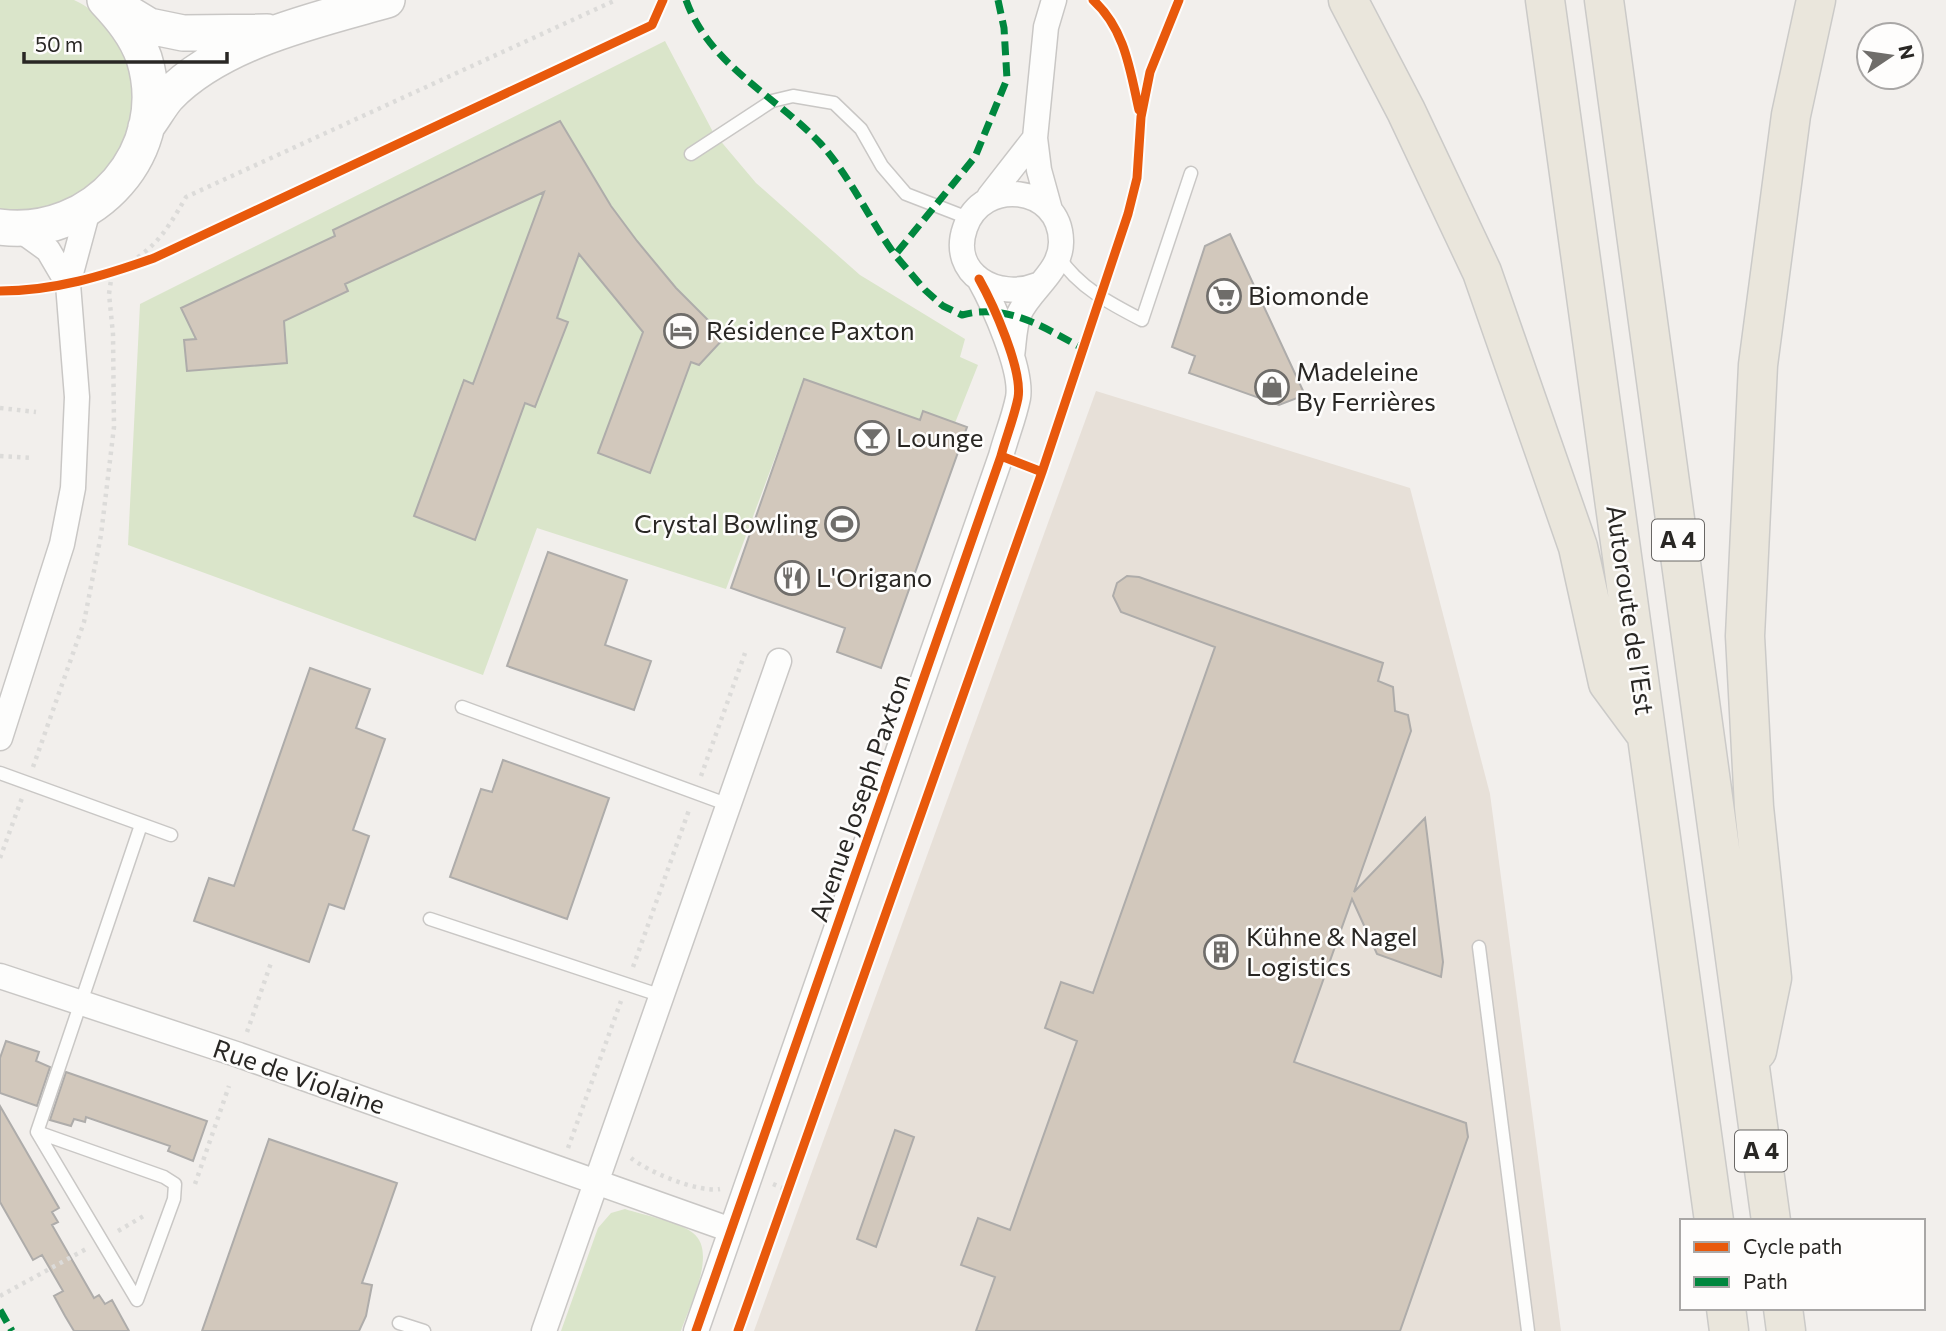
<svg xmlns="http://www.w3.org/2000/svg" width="1946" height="1331" viewBox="0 0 1946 1331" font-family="Commissioner,sans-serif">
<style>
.built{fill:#e7e0d8}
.green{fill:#dae5ca}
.building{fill:#d2c8bc;stroke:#aeacaa;stroke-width:2}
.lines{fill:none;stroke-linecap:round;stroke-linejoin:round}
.lane-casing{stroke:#c9c7c5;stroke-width:15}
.street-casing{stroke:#c9c7c5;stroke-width:27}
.secondary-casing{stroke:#c9c7c5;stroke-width:38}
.highway-casing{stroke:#cbcac8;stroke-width:41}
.path{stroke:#dcdbd9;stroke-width:4.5;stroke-dasharray:3.5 5;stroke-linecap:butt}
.lane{stroke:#fdfdfc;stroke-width:12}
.street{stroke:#fdfdfc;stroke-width:24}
.secondary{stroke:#fdfdfc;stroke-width:35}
.highway{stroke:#eae6dc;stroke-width:38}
.quiet{stroke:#00873e;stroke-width:7;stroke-dasharray:14 7;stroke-linecap:butt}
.cycleway-casing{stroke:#fefdfc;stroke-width:13}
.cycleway{stroke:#e8590c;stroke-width:9}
.labels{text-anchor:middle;stroke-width:5;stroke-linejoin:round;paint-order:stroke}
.shield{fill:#fefdfc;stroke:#696765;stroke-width:2}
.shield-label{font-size:24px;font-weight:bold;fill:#292724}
.poi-label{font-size:26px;fill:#292724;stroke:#fefdfc;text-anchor:start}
.street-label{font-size:26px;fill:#292724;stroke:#fefdfc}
</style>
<rect width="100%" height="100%" fill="#f2efec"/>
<path class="built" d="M1096,391l314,97 80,306 71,537h-807z"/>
<path class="green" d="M0,0h74c19,8 35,27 45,44 29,56 11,120 -41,154 -23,16 -52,14 -78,14z
M665,41l48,91 43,51 104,92 105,64 -5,18 18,8 -23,58 -31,-12 -4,9 -116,-40 -78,209 -189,-61 -54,147 -355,-130 12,-241z
M625,1209c18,6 55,13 68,24 25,19 -4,74 -12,98h-120l37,-103 13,-15z"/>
<path class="building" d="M560,121l51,85 26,35 39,47 49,49 -26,28 -8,-3 -41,111 -52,-20 45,-121 -64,-78 -22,64 11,4 -33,85 -10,-4 -50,137 -61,-24 50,-136 9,4 71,-192 -199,92 3,7 -64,30 3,42 -100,8 -3,-31 12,-1 -15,-31 154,-72 -2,-6z
M1230,234l75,161 -26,10 -90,-32 6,-17 -23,-9 33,-101z
M804,379l116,41 3,-9 44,16 -86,241 -44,-16 8,-24 -114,-40z
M548,552l79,28 -22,65 46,16 -17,49 -127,-44z
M1127,576l12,1 244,86 -5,18 15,6 2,24 13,4 3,16 -57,161 71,-74 18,144 -2,15 -64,-23 -25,-55 -58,163 172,61 2,14 -68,194h-424l19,-54 -34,-12 17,-47 32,12 67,-189 -32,-13 16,-46 32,11 122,-346 -94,-35 -8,-16 4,-13z
M310,668l60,21 -14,39 29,11 -32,91 16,6 -25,73 -15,-5 -20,58 -115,-41 15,-43 25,8z
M503,760l106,38 -42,121 -117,-42 31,-88 11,3z
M6,1041l33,11 -3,9 14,6 -13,39 -37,-13v-35z
M66,1072l141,49 -14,40 -25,-10 2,-5 -84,-29 -1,5 -11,-3 -3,7 -21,-6z
M0,1106l59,102 -7,4 6,10 -6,3 42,73 5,-3 6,9 7,-4 17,31h-55l-9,-15 -11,-20 9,-5 -21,-36 -9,5 -33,-58z
M895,1130l19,7 -38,110 -19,-8z
M269,1139l128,44 -35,100 10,2 -6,31 -7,15h-157z"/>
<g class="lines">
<g class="lane-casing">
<path id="lane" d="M691,154l81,-53 21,-5 41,7 27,26 21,37 24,28 62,24
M1059,257c19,30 52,47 83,63l49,-147
M462,707l267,98
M0,773l171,62
M430,919l232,77
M1479,947l49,384
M37,1132l127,45 11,7 -1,15 -37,101 -100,-168 104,-307
M399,1323l25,8"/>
</g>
<g class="street-casing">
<path id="street" d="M989,197l46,-59
M1050,210l-11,-40 -4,-32 11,-111 8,-27
M19,229l29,21 20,34
M1012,356c2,-13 2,-30 7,-42 12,-26 43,-43 42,-73 -1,-56 -79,-64 -96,-13 -16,46 33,73 72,57
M0,738l62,-194 11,-56 4,-91 -9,-113 20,-74
M0,976l239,79 492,175
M544,1331l235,-670
M696,1331l305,-875c5,-19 13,-38 17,-58 5,-28 -25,-94 -39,-119"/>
</g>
<g class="secondary-casing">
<path id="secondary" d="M116,6l33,20 34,7 84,-1
M146,127c8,-10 14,-22 22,-31 53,-55 148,-76 219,-96
M0,227c94,12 173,-76 144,-169 -8,-23 -23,-41 -39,-58"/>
</g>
<g class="highway-casing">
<path id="highway" d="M1348,0l58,111 76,161 96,275 30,136 37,50
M1545,0l169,1221
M1604,0l167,1221
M1757,1051l15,-73 -18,-171 -9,-171 13,-271 33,-250 25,-115
M1726,1308l3,23
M1783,1308l3,23"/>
</g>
<path class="path" d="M0,408l36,4
M0,456l32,2
M33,767l51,-145 17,-87 13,-108 -1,-93 -4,-40 3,-21c42,-23 51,-36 74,-76l430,-197
M701,776l44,-123
M0,858l22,-60
M633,967l56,-157
M247,1032l25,-72
M568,1148l53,-147
M631,1158c17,14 68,35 89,31
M195,1184l34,-98
M773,1184l14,6
M118,1231l29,-17
M0,1296l86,-47"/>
<use href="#lane" class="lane"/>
<use href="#street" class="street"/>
<use href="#secondary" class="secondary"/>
<use href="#highway" class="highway"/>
<path class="quiet" d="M686,0c23,65 90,96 134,143 30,33 49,76 75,112
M998,0l6,28 3,51 -32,78 -80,98 30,35 18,16 19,9c46,-12 81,12 120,33
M0,1310l12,21"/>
<g class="cycleway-casing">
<path id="cycleway" d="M1093,0c32,29 37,70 46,110
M0,291c54,0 103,-15 154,-33l498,-233 11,-25
M1001,456l41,16 86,-258 9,-36 4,-61 9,-45 29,-72
M696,1331l305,-875c5,-19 13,-38 17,-58 5,-28 -25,-94 -39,-119
M738,1331l304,-859"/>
</g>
<use href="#cycleway" class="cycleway"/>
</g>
<defs>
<g id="supermarket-ring" transform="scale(1.75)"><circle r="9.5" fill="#fefdfc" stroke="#6f6d6a" stroke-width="1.5"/><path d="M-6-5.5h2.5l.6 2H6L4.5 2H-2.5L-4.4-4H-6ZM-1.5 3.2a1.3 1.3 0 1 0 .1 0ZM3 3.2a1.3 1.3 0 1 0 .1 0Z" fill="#6f6d6a"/></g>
<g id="hotel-ring" transform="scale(1.75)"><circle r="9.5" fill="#fefdfc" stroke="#6f6d6a" stroke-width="1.5"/><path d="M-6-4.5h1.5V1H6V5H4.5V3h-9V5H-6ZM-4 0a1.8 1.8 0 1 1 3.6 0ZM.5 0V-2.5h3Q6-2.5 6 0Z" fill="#6f6d6a"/></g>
<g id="shop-ring" transform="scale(1.75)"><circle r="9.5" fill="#fefdfc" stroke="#6f6d6a" stroke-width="1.5"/><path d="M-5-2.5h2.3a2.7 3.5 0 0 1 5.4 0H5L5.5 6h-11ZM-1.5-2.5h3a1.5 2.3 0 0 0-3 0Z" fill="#6f6d6a"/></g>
<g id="bar-ring" transform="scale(1.75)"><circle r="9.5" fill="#fefdfc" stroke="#6f6d6a" stroke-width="1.5"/><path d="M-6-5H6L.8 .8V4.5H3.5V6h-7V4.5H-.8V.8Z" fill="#6f6d6a"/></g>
<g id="stadium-ring" transform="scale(1.75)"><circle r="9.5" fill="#fefdfc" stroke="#6f6d6a" stroke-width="1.5"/><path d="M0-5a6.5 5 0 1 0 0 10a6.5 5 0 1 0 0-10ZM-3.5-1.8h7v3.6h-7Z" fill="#6f6d6a"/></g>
<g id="restaurant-ring" transform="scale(1.75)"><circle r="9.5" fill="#fefdfc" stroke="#6f6d6a" stroke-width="1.5"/><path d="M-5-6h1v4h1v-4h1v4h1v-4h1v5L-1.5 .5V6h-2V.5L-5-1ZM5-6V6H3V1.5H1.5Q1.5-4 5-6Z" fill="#6f6d6a"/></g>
<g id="building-ring" transform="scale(1.75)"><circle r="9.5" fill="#fefdfc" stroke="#6f6d6a" stroke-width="1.5"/><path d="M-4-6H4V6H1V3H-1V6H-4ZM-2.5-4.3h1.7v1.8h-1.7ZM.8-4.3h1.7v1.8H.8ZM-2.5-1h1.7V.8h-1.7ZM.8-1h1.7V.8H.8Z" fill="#6f6d6a"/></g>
</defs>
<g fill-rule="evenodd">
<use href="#supermarket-ring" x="1224" y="296"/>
<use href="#hotel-ring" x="681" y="331"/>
<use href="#shop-ring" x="1272" y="387"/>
<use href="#bar-ring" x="872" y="438"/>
<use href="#stadium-ring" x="842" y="524"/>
<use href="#restaurant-ring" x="792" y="578"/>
<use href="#building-ring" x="1221" y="952"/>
</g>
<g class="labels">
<g class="shield">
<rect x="1652" y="519.5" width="52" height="41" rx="5"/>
<rect x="1735" y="1130.5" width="52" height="41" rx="5"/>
</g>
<g class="shield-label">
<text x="1678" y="548">A 4</text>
<text x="1761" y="1159">A 4</text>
</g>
<g class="poi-label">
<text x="1248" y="305">Biomonde</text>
<text x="706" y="340">Résidence Paxton</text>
<text x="1296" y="381">Madeleine<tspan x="1296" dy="30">By Ferrières</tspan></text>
<text x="896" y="447">Lounge</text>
<text x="818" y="533" text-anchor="end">Crystal Bowling</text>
<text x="816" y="587">L'Origano</text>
<text x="1246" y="946">Kühne &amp; Nagel<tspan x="1246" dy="30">Logistics</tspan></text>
</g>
<g class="street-label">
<text transform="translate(1630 610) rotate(82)" y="9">Autoroute de l’Est</text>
<text transform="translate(860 798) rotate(-71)" y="9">Avenue Joseph Paxton</text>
<text transform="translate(299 1077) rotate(19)" y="9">Rue de Violaine</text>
</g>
</g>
<rect x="1680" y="1219" width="245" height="91" fill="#fefdfc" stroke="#a9a7a6" stroke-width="2"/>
<rect x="1694" y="1242" width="35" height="10" fill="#e8590c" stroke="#a9a7a6" stroke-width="2"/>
<text x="1743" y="1254" font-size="21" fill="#292724">Cycle path</text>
<rect x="1694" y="1277" width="35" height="10" fill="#00873e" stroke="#a9a7a6" stroke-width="2"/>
<text x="1743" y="1289" font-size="21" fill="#292724">Path</text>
<g transform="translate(1890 56) rotate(77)"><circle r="33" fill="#fefdfc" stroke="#a9a7a6" stroke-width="2"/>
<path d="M0-5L12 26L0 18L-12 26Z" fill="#6f6d6a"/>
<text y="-10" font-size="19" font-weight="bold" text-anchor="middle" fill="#292724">N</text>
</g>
<path d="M24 52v10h203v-10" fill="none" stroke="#292724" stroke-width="3.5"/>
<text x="35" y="52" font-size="21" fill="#292724" stroke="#fefdfc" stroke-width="5" paint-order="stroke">50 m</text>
</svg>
